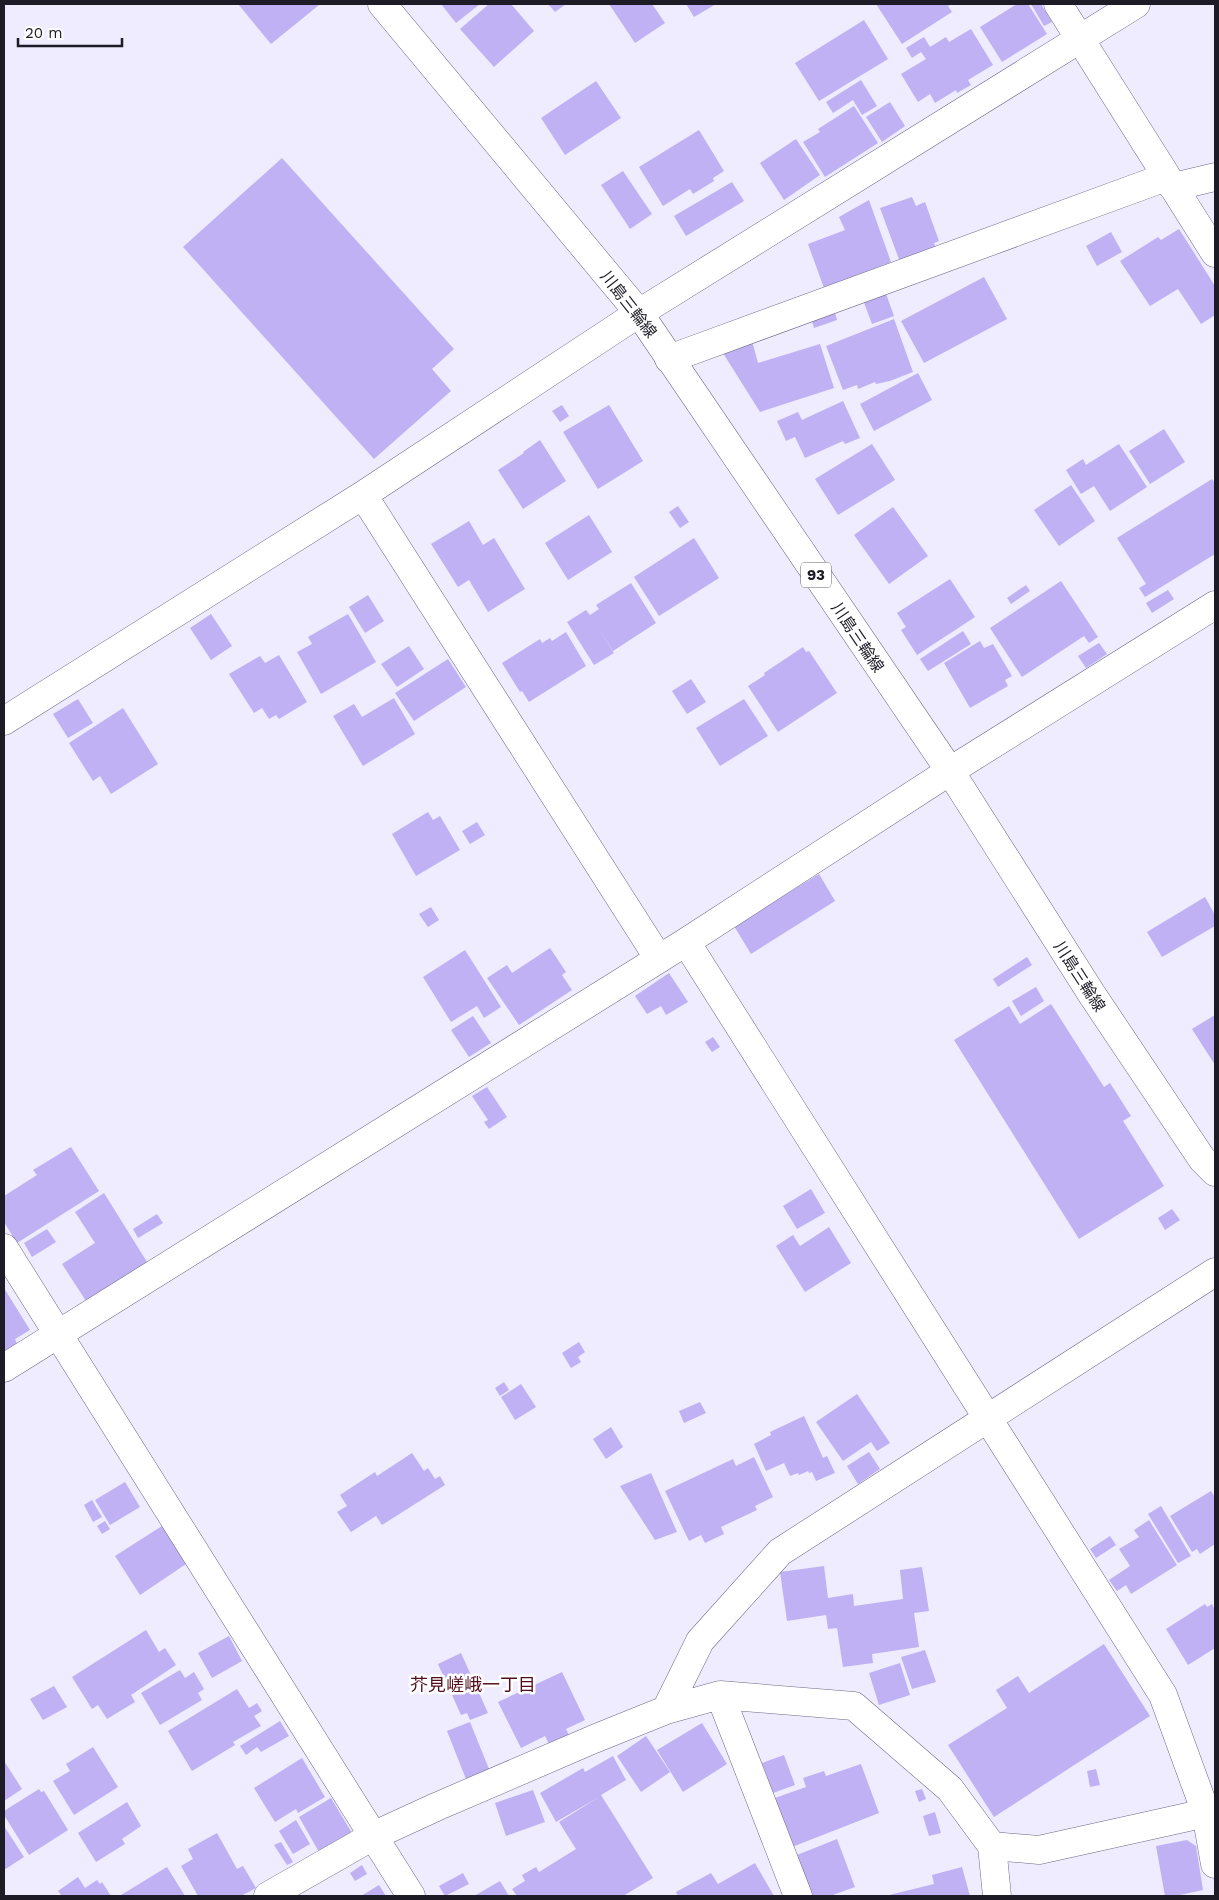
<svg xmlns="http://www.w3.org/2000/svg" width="1219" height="1900" viewBox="0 0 1219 1900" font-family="'Work Sans','Noto Sans JP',sans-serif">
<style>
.building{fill:#bfb1f4}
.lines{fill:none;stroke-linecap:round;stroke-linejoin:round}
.minor-casing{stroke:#6d6984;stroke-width:29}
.major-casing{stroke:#6d6984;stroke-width:29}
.minor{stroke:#fff;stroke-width:28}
.major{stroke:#fff;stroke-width:28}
.labels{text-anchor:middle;stroke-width:5;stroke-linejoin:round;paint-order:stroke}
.shield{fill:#fff;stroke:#616067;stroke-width:1}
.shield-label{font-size:15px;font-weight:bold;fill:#1d1c26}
.street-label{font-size:16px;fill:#1d1c26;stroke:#fff}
.neighbourhood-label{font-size:18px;fill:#520d1b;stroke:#fff}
</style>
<rect width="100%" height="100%" fill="#efecff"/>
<path class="building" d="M238,4h80l1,1 -48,39z
M441,4h39l-24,19z
M489,4h22l23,27 -40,36 -34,-38z
M548,4h18l-11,8z
M609,4h43l13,19 -30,20z
M686,4h30l-22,13z
M876,4h76l-4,2 4,6 -50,32z
M1017,4h11l19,30 -45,28 -22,-35z
M1031,4h10l11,18 -8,4z
M864,20l24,39 -69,42 -24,-38z
M971,29l22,36 -25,15 3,5 -14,8 -1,-3 -21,13 -5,-9 -12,8 -17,-28 25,-15 -5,-7 -9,6 -6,-10 18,-11 6,10 16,-10 3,5z
M861,80l16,26 -15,9 -9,-15 -20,13 -7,-11z
M596,81l25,37 -56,37 -24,-37z
M890,102l15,24 -23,16 -16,-25z
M854,106l24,37 -53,34 -22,-35 17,-10 -2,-3z
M699,130l25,41 -11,7 1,3 -21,13 -3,-5 -27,17 -24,-39z
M796,139l24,36 -36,25 -24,-37z
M282,158l172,191 -22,20 19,22 -77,68 -191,-212z
M623,171l29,43 -22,15 -29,-44z
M732,182l12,19 -58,35 -12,-20z
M912,197l4,9 9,-4 14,39 -5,2 2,6 -36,13 -20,-54z
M869,200l22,62 -67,26 -16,-44 37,-14 -6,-13z
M1179,229l36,57v29l-14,9 -23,-35 -28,17 -30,-45 38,-24 3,3z
M1111,232l11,20 -25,14 -11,-20z
M984,277l23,42 -83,44 -23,-42z
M885,291l9,25 -22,8 -9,-24z
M834,309l3,11 -23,8 -3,-10z
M894,319l19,53 -23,9 -14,3 -1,-2 -17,7 -1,-4 -14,5 -17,-44z
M752,341l6,22 62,-19 14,44 -74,24 -37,-59z
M918,373l14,27 -58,31 -14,-27z
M843,401l17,37 -15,6 -2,-3 -38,17 -10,-21 -9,4 -9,-20 21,-9 4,8z
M562,405l7,11 -9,6 -8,-11z
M609,405l34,56 -45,28 -35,-57z
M1164,429l21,33 -35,22 -21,-33z
M540,440l26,41 -43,28 -25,-39 26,-17 -1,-1z
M872,444l23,36 -57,35 -23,-36z
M1119,444l28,43 -37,24 -16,-25 -13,8 -15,-24 17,-11 3,6z
M1212,479l3,4v71l-70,43 -6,-9 7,-4 -29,-46z
M1071,485l24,36 -36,25 -25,-36z
M678,506l11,16 -9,6 -11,-16z
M893,507l35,49 -39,28 -35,-49z
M589,515l23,37 -44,28 -23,-37z
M469,521l14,24 11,-7 31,51 -37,23 -19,-32 -11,7 -27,-43z
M694,538l25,40 -60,38 -25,-39z
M950,579l25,38 -58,38 -16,-25 5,-3 -9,-14z
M1061,581l37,56 -9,6 -5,-7 -62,41 -32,-49z
M631,583l25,40 -43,28 -19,-29 20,31 -20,12 -27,-43 19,-12 4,5 9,-6 -3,-4z
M1026,585l4,6 -19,13 -4,-6z
M1168,590l6,9 -22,14 -6,-10z
M368,595l16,26 -19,12 -16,-26z
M211,614l21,32 -21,14 -21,-32z
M348,614l28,48 -55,32 -24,-42 15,-8 -4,-7z
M963,631l8,13 -43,27 -8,-12z
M566,632l20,34 -57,36 -7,-11 -2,1 -18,-29 38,-24 2,4 8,-5 2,3z
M980,641l4,7 9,-4 19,32 -7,4 3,6 -38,22 -26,-45z
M1099,643l8,11 -21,14 -8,-12z
M409,646l15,23 -27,18 -16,-23z
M803,647l3,5 3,-1 28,42 -59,39 -30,-46 17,-11 -1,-2z
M279,655l28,47 -28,17 -3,-4 -7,4 -7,-11 -8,5 -25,-39 31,-18 5,7z
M448,659l18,28 -52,34 -19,-28z
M691,679l15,23 -19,12 -15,-23z
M394,698l21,36 -52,32 -30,-50 21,-12 8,13z
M78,699l15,24 -25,15 -15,-24z
M744,699l24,37 -48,30 -24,-38z
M123,708l35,56 -47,30 -11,-18 -7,5 -24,-38z
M428,812l5,8 7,-4 20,34 -44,26 -24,-42z
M477,822l8,13 -15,9 -8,-13z
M819,874l16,27 -84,53 -17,-28z
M1205,897l10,18v11l-53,31 -15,-25z
M431,907l8,13 -11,7 -9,-13z
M550,948l16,24 -4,3 10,15 -53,35 -32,-47 20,-13 5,8z
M465,950l36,57 -17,11 -7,-12 -26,16 -28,-45z
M1027,957l5,8 -34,22 -5,-8z
M669,973l19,29 -22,13 -5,-9 -14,8 -12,-18z
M1036,987l8,14 -23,15 -9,-15z
M1051,1004l53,83 6,-4 21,33 -8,5 41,65 -85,53 -125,-199 55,-34 11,18z
M1215,1015v50l-23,-36z
M473,1016l18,27 -22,14 -18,-27z
M713,1037l7,10 -8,5 -7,-10z
M487,1087l20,30 -18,12 -5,-7 4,-2 -16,-24z
M71,1147l28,44 -82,52 -13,-21v-26l33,-21 -4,-5z
M811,1189l14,24 -28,16 -14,-23z
M104,1193l43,69 -61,39 -24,-37 33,-21 -20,-31z
M1172,1209l8,11 -15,10 -7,-12z
M157,1214l6,9 -25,15 -5,-9z
M829,1227l22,36 -46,29 -29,-46 17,-11 7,11z
M47,1229l9,13 -24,15 -8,-14z
M4,1288l26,42 -15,9 2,5 -13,8z
M579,1342l6,10 -7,5 3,5 -10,6 -9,-15z
M504,1382l5,8 -9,6 -5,-8z
M521,1384l15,23 -21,13 -14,-23z
M857,1394l33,49 -13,8 -6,-9 -28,19 -27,-39z
M700,1402l6,11 -22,10 -5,-12z
M804,1416l19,42 4,-2 8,17 -19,8 -4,-9 -3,1 -1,-2 -9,4 -1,-2 -8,3 -6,-13 -18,8 -12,-27 17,-9 -1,-3z
M611,1427l12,20 -17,12 -13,-20z
M869,1452l11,17 -22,15 -11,-18z
M412,1453l12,18 4,-3 7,11 5,-3 5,9 -63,40 -6,-9 -25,16 -14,-20 10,-6 -7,-11 35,-23 2,4z
M754,1457l19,40 -18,9 2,4 -36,17 3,7 -19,9 -4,-8 -12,6 -24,-50 68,-32 3,7z
M651,1473l26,59 -22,8 -35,-54z
M125,1482l15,25 -30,18 -15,-25z
M1211,1491l4,6v47l-15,10 -3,-5 -5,3 -22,-36z
M92,1500l10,17 -9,5 -9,-17z
M1161,1506l30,50 -13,7 -30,-49z
M1149,1520l28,45 -46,29 -5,-9 -9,6 -8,-11 21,-14 -11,-17 20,-12 -5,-7z
M105,1521l5,8 -8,5 -5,-8z
M162,1526l24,38 -46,31 -25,-39z
M1110,1536l6,9 -20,13 -6,-9z
M824,1566l4,32 25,-4 1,12 49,-7 -3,-29 22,-3 7,44 -15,2 5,34 -47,7 1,9 -30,4 -6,-39 -9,1 -2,-14 -39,6 -7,-49z
M1205,1604l2,3 5,-3 3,6v38l-27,17 -22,-36z
M146,1630l13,22 6,-4 11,17 -45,30 4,7 -28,17 -9,-14 -6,4 -20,-32z
M229,1636l13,25 -30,17 -14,-25z
M1104,1644l46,72 -156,101 -46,-72 59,-37 -11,-18 22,-14 11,17z
M925,1650l11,32 -24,7 -11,-32z
M461,1653l27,60 -18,7 -3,-7 -6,2 -23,-51z
M900,1663l10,32 -31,10 -10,-32z
M180,1670l5,8 9,-6 10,17 -6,4 4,7 -42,25 -19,-32z
M562,1672l23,48 -19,9 3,6 -20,9 -4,-8 -24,12 -23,-46z
M54,1686l13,21 -24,13 -13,-21z
M237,1689l12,19 8,-5 5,8 -8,5 7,10 -28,16 2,3 -43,26 -24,-40z
M280,1721l9,15 -28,16 -4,-5 -11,8 -6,-9z
M470,1722l19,47 -23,10 -19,-48z
M702,1723l25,41 -44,28 -26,-42z
M646,1736l24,36 -29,20 -24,-36z
M93,1747l25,40 -44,28 -21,-34 17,-10 -4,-7z
M784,1755l11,30 -22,8 -11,-30z
M613,1756l13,24 -25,15 52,83 -30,18h-106l-5,-7 13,-8 -3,-6 14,-8 3,5 37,-23 -17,-27 40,-25 -43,25 -16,-29 43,-25 2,4z
M302,1758l23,39 -27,16 -2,-4 -21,13 -21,-34z
M4,1761l18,28 -18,12z
M861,1764l18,49 -87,34 -17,-49 31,-11 -3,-9 21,-7 2,5z
M1096,1769l4,16 -10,2 -3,-16z
M39,1789l2,3 3,-1 24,39 -39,25 -25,-40v-4z
M922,1789l4,10 -7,3 -4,-11z
M533,1790l12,32 -39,14 -11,-33z
M331,1798l21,35 -33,19 -20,-35z
M127,1802l14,24 -19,13 3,5 -29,18 -18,-29z
M935,1812l6,21 -12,3 -6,-20z
M296,1820l14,24 -17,10 -14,-23z
M4,1826l20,31 -20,13z
M217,1833l20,36 6,-3 13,22 -15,8h-43l-17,-30 12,-7 -5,-10z
M837,1839l18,48 -25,9h-18l-15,-41z
M1187,1840l9,6 7,44 -28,6h-10l-9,-50z
M281,1842l12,20 -6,3 -13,-20z
M755,1863l19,33h-96l-2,-4 35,-19 7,11z
M362,1865l5,9 -12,7 -5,-8z
M167,1867l18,29h-63l-1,-1z
M962,1867l8,29h-85l49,-12 -2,-9z
M463,1873l6,11 -24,12 -6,-10z
M78,1877l7,11 12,-8 3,4 2,-2 9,14h-49l-4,-5z
M500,1881l9,15h-35z
M379,1885l7,11h-25z"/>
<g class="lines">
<g class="minor-casing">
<path id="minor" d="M1058,4l157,249
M1173,187l42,-10
M669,359l497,-182
M363,495l296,464
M4,721l359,-226 276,-182 497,-309
M686,942l477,753 43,118 9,51
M4,1248l407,648
M4,1368l682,-426 264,-171 265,-166
M720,1695l78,201
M666,1710l34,-69 80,-89 435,-280
M992,1846l5,50
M268,1896l105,-60 63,-29 158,-68 72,-29 54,-15 134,11 96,83 42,57 47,4 167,-37 9,1"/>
</g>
<g class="major-casing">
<path id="major" d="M382,4l257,309 311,458 141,222 111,166 13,13"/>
</g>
<use href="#minor" class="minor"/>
<use href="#major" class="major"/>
</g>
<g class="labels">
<rect class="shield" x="801" y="562.5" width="30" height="25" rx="4"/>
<g class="shield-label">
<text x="816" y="580">93</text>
</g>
<g class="street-label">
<text transform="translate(629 304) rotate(52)" y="6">川島三輪線</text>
<text transform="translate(858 637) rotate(56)" y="6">川島三輪線</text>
<text transform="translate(1080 976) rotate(57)" y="6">川島三輪線</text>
</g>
<g class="neighbourhood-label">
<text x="473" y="1691">芥見嵯峨一丁目</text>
</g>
</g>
<rect width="1219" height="1900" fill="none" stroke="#1d1c26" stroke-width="10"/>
<path d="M18 38v8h104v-8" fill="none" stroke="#1d1c26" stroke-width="2.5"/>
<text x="25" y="38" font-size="15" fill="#1d1c26" stroke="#ffffff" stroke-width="4" paint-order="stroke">20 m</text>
</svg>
